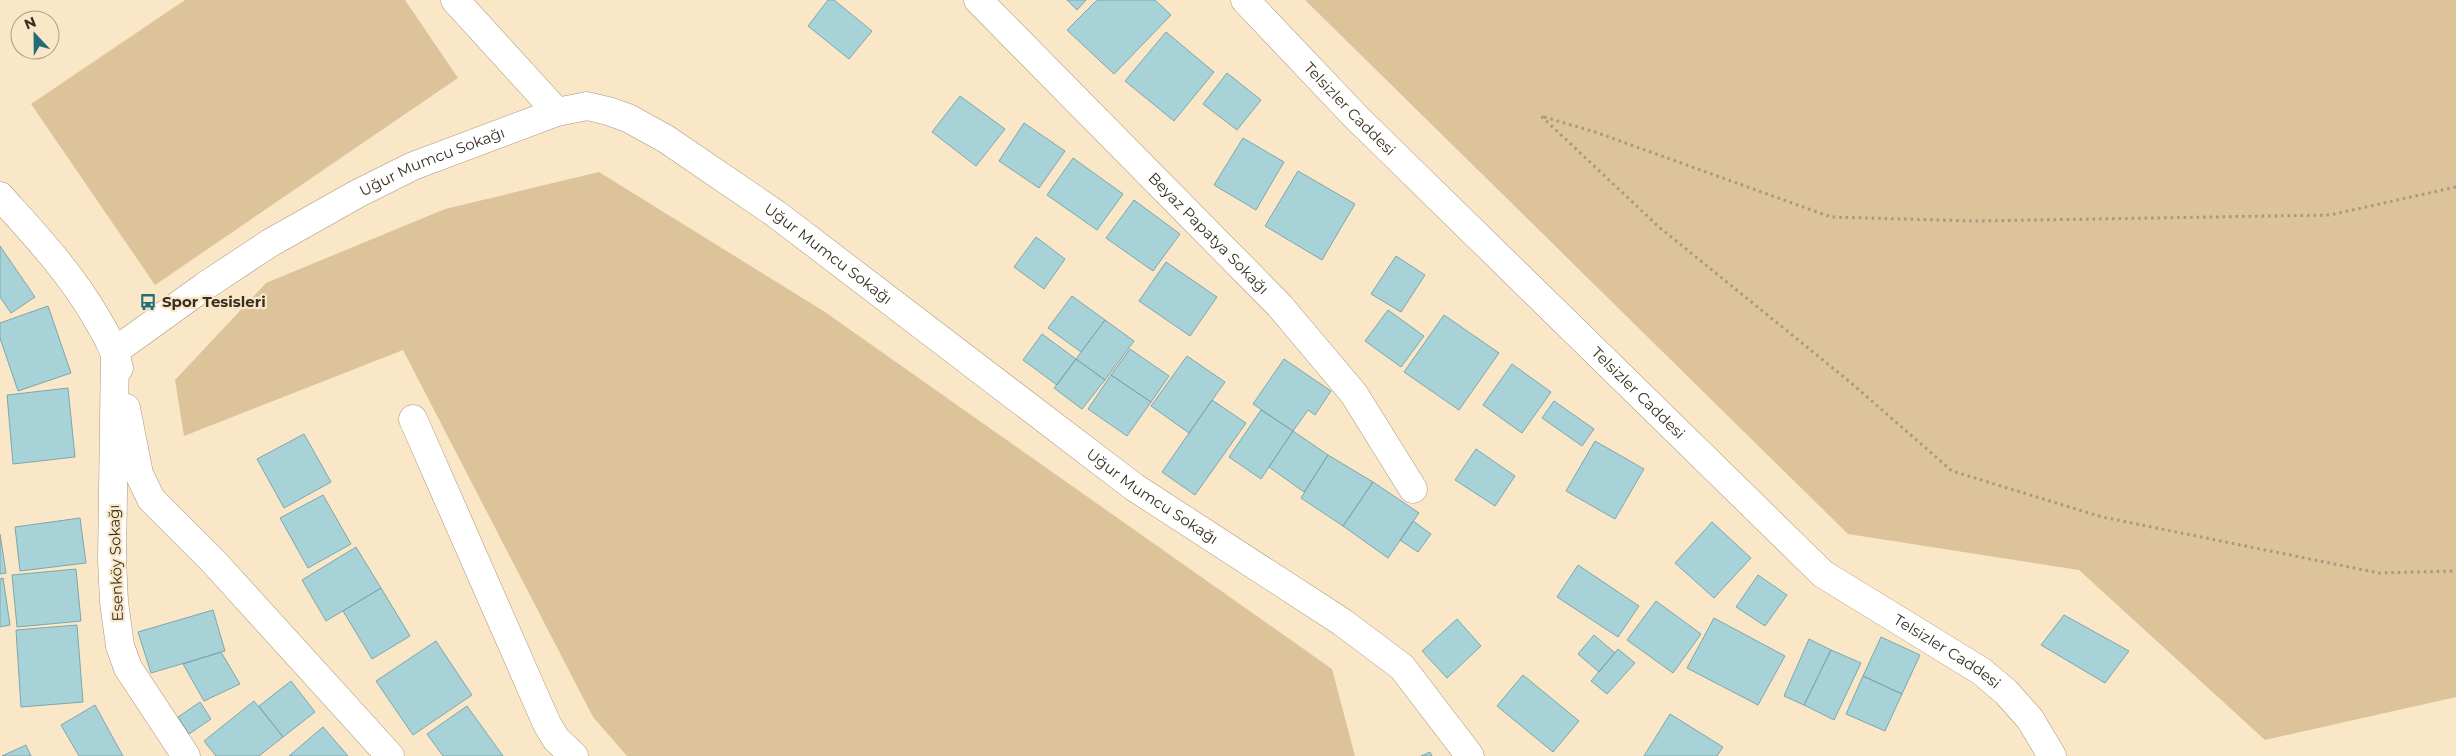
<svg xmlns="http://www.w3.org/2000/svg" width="2456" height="756" viewBox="0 0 2456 756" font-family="Montserrat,sans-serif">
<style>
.green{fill:#dcc399}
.building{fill:#a7d2d8;stroke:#7da7ad}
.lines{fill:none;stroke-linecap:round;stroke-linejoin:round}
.minor-casing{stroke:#a79679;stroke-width:29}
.path{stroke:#a69881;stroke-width:3;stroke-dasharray:2.5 4;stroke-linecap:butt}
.minor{stroke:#fff;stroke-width:28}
.labels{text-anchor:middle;stroke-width:4.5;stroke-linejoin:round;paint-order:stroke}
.street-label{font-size:15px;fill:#362e22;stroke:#fae7c8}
.poi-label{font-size:15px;font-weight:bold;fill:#362e22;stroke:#fae7c8;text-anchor:start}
</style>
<rect width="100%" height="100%" fill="#fae7c8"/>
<path class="green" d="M185,0h220l53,78 -303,207 -124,-181z
M1305,0h1151v697l-191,43 -186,-170 -231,-36z
M599,172l226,140 507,357 23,87h-728l-34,-39 -190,-367 -219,86 -9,-56 91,-97 179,-74z"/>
<path class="building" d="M828,0h6l38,31 -23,28 -41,-33z
M1067,0h19l-9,10z
M1097,0h58l16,15 -57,59 -47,-44z
M1166,32l48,40 -40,49 -49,-40z
M1227,73l34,27 -24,30 -34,-26z
M960,96l45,33 -29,37 -44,-34z
M1024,123l41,28 -26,37 -40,-27z
M1243,138l41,24 -28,48 -42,-25z
M1073,158l50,36 -26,36 -50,-35z
M1298,171l57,33 -33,56 -57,-34z
M1134,200l46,34 -27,37 -47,-33z
M1036,237l29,22 -21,30 -30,-22z
M0,246l35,51 -24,16 -11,-16z
M1396,256l29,19 -24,37 -30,-18z
M1166,262l51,35 -27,39 -51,-35z
M1072,296l33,24 -24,32 -33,-24z
M48,306l23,67 -53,18 -18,-53v-15z
M1388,310l36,26 -23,31 -36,-26z
M1444,315l55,38 -40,57 -55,-38z
M1105,320l29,21 -29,39 -29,-21z
M1042,334l34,25 -19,26 -34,-25z
M1130,349l39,27 -18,26 -40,-27z
M1187,356l38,26 -36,51 -38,-27z
M1076,359l29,21 -23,29 -28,-21z
M1284,359l47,32 -16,24 -7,-5 -15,21 -40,-27z
M1512,364l39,28 -29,41 -39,-28z
M1111,375l40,27 -24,34 -39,-27z
M68,388l7,69 -62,7 -6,-69z
M1212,400l34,23 -51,72 -33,-23z
M1554,401l40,28 -12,17 -40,-28z
M1261,410l32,21 -32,48 -32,-22z
M1293,431l35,24 -24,37 -35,-25z
M304,434l27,48 -47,26 -27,-49z
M1595,441l49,28 -29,50 -49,-28z
M1476,449l39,27 -20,30 -40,-26z
M1328,455l45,27 -30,44 -42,-28z
M1373,482l46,31 -31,45 -45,-32z
M323,495l28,49 -43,24 -28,-50z
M80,518l6,45 -66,8 -5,-44z
M1413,521l18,13 -13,18 -18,-12z
M1712,522l39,36 -37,40 -39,-35z
M0,534l6,39 -6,1z
M356,547l25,41 -55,33 -24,-41z
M1578,565l61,41 -21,31 -61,-40z
M76,569l5,52 -64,6 -5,-52z
M1758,575l29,20 -22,31 -29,-19z
M3,578l7,47 -10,2v-48z
M381,588l29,48 -38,23 -29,-48z
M1656,601l45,33 -28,39 -46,-33z
M213,610l12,41 -74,22 -13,-41z
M2064,615l65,36 -24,32 -64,-38z
M1714,618l71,38 -27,49 -71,-37z
M1457,619l24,27 -34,32 -25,-27z
M77,625l6,77 -62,5 -5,-77z
M1594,635l21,18 -16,19 -21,-18z
M1881,637l39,18 -18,39 -39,-18z
M1809,639l22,11 -27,55 -20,-9z
M436,641l36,54 -59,40 -37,-54z
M1618,649l17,14 -28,31 -16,-13z
M1831,650l30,13 -27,57 -30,-15z
M221,652l19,32 -36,17 -21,-37z
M1523,675l56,46 -26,31 -56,-46z
M1863,676l39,18 -17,37 -39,-17z
M291,681l24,31 -32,25 -24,-31z
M254,701l29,36 -24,19h-43l-12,-15z
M200,702l11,17 -22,15 -11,-17z
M95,705l28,51h-44l-18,-31z
M467,706l36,50h-60l-16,-22z
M1670,714l53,33 -6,9h-73z
M323,727l25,29h-59z
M26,745l5,11h-29z
M1430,752l2,4h-11z"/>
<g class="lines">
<g class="minor-casing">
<g id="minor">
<path d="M455,0l102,112"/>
<path id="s1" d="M978,0l301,305 75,89 59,95"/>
<path id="s2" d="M1245,0l111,117 467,457 158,97 25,21 24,27 22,37"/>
<path d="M0,196c35,39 71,77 97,123 10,17 18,31 22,49"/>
<path d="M126,408l13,66 12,25 63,63 176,194"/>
<path d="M413,419l134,305 9,15 18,17"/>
<path id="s3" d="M186,756l-58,-88 -8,-22 -6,-44 -2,-42 3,-209 90,-65 65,-43 87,-49 56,-28 144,-54 30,-6 21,5 20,7 38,21 110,75 358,273 208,135 60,45 68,89"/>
</g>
</g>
<path class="path" d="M2456,187l-126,28 -354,6 -145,-4 -236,-85 -54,-16 118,111 191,155 102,89 150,46 277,56 77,-2"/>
<use href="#minor" class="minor"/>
</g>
<defs>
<g id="bus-bare" transform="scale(1.35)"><path d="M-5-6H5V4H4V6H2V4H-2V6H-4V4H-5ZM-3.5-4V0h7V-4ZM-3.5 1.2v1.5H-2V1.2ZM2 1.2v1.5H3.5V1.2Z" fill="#236d76" stroke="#fae7c8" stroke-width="2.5" paint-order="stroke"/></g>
</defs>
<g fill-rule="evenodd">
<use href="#bus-bare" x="148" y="302"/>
</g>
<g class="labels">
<g class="street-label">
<text dy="5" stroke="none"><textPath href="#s2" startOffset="151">Telsizler Caddesi</textPath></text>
<text dy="5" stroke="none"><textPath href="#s3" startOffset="795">Uğur Mumcu Sokağı</textPath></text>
<text dy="5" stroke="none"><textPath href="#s1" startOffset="328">Beyaz Papatya Sokağı</textPath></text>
<text dy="5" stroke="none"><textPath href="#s3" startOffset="1245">Uğur Mumcu Sokağı</textPath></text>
<text dy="5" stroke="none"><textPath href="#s2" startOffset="556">Telsizler Caddesi</textPath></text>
<text dy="5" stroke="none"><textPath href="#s3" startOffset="1650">Uğur Mumcu Sokağı</textPath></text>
<text transform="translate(116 563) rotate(-92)" y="5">Esenköy Sokağı</text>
<text dy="5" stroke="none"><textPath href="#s2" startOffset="961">Telsizler Caddesi</textPath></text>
</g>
<g class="poi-label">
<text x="162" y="307">Spor Tesisleri</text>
</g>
</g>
<g transform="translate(35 35) rotate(338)"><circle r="24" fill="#fae7c8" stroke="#ac9d86"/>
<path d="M0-4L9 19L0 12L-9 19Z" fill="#236d76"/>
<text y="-8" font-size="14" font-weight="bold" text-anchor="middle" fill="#362e22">N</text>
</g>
</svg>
